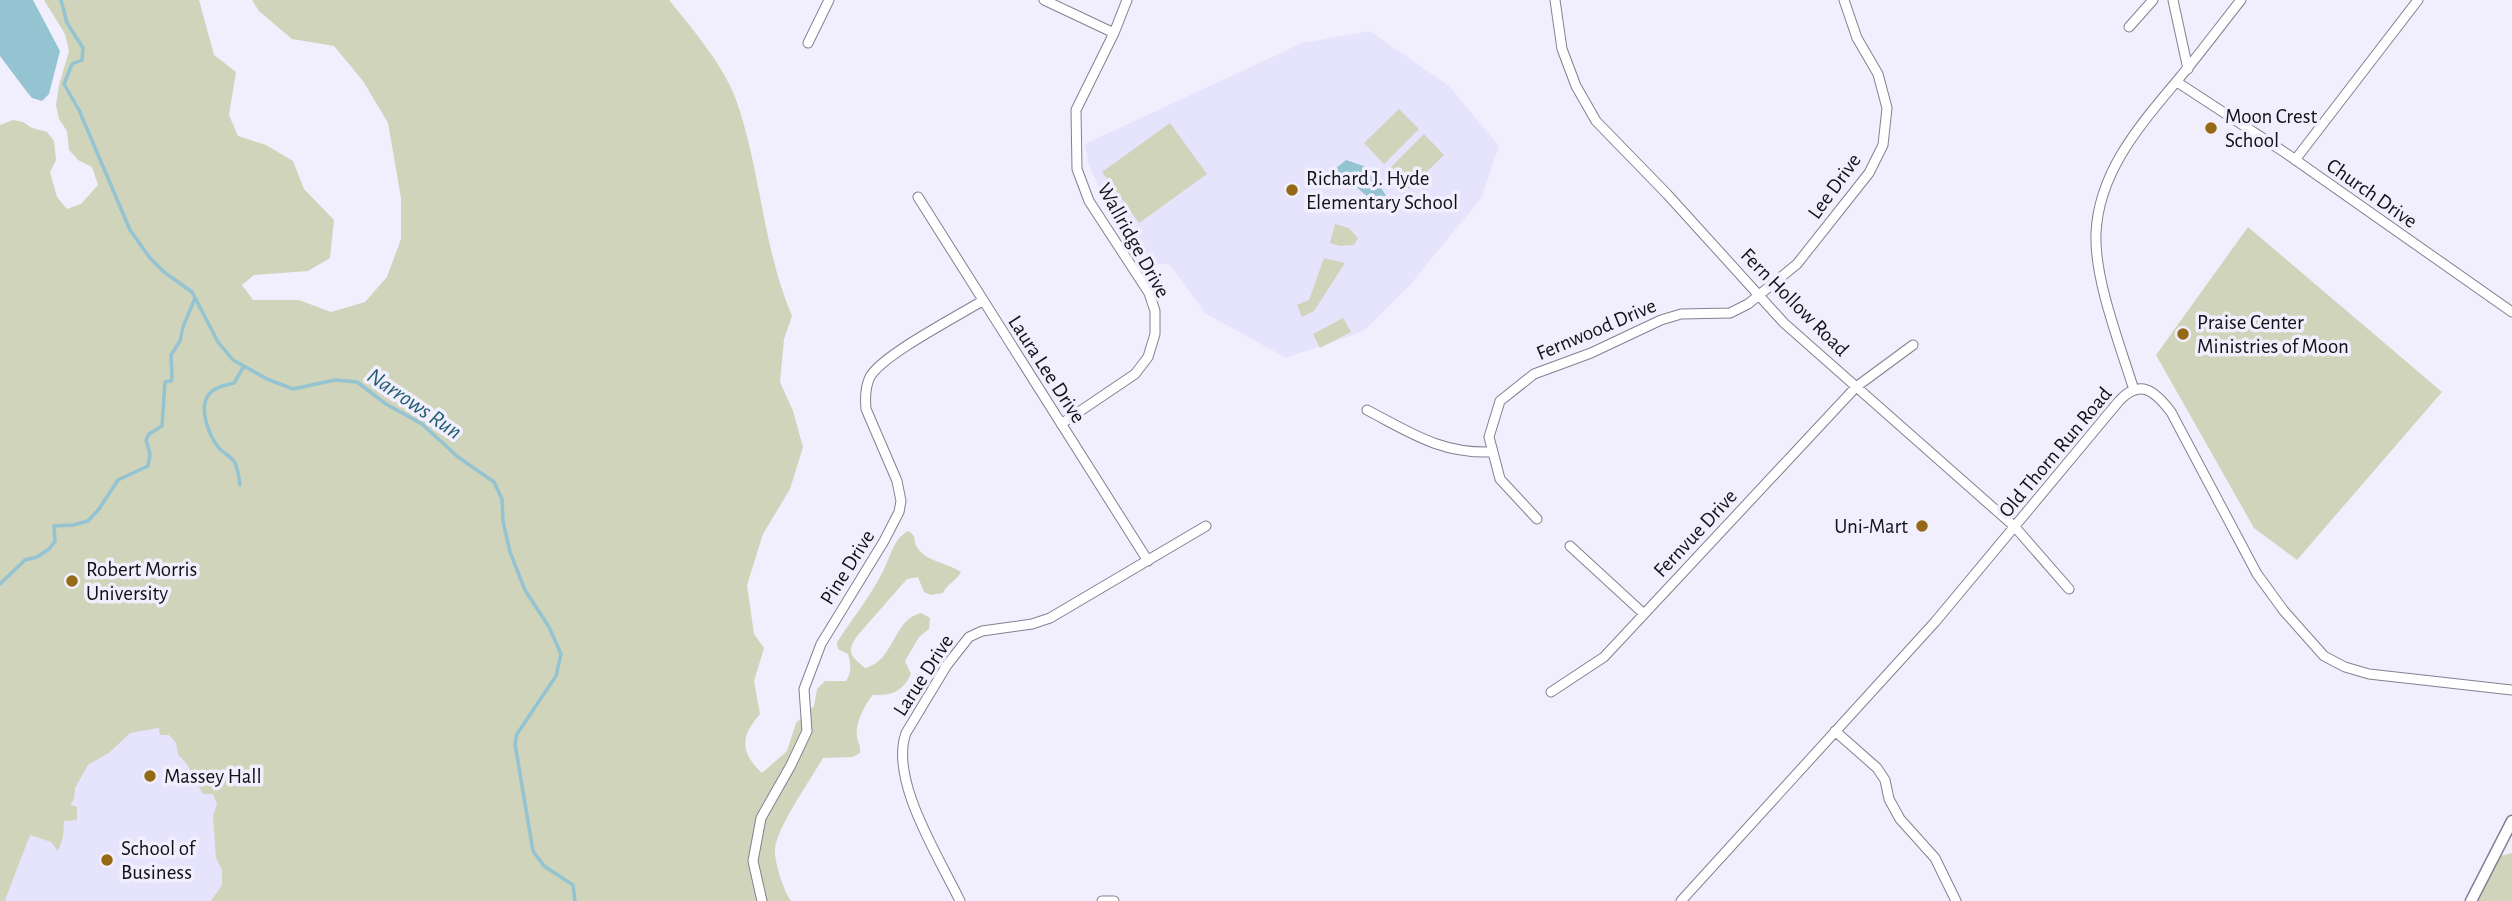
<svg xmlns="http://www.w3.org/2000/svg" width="2512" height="901" viewBox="0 0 2512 901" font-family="'Alegreya Sans',sans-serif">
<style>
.built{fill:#e6e3fd}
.green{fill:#cfd4ba}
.water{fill:#94c3d2}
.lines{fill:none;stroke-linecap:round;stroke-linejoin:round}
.stream{stroke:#94c3d2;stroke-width:3.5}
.minor-casing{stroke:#838191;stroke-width:11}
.tertiary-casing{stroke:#838191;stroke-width:13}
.minor{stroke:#fff;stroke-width:9}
.tertiary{stroke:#fff;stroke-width:10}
.poi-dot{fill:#966917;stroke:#f1effe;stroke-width:2.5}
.labels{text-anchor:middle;stroke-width:7;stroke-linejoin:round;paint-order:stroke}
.poi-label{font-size:21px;fill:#121117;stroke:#f1effe;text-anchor:start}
.street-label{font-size:21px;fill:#121117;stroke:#f1effe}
.water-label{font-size:23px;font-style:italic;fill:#225f70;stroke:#f1effe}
</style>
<rect width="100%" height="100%" fill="#f1effe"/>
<path class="built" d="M1370,31l79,55 50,60 -17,51 -72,88 -46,46 -78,27 -81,-45 -36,-49 -26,1 -13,-19 -33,-62 -9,-21 -3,-19 217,-101z
M0,409l294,492h-294z"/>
<path class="green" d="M44,0h155l15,55 22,17 -7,43 9,21 28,9 27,16 11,28 30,31 -4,38 -22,13 -54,4 -12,10 11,15h46l32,12 34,-10 22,-25 14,-38v-41l-13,-75 -25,-42 -29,-35 -42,-7 -33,-28 -7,-11h417c22,27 54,65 66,97 26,71 27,149 57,219l-8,23 -4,43 13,29 10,36 -13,42 -27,45 -16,51 7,49 10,14 -10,33 6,33c-20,23 -20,38 2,59l25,-22 9,-28 18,-17 3,-17 8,-8h21c6,-10 5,-17 2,-27l-10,-5 -1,-7c16,-24 36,-49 48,-75 6,-12 10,-31 24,-36l5,5c1,25 31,25 47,36 -5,9 -13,11 -18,21l-12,2 -7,-3 -6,-15 -11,2 -50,57c-11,17 -6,20 8,32 30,-7 27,-48 56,-55l9,5 -1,11 -10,8 -14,24 6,13c-8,17 -19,22 -38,21 -8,8 -18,29 -16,42 1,7 4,8 3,16l-7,4 -30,1c-12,21 -46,69 -48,91 -1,13 9,42 16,52h-580l11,-16v-15l-6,-12 -3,-42 4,-12 -4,-10h-10c-9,-14 -12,-29 -25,-39l-2,-12 -7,-8h-9l-1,-7 -29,5 -20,19 -22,13 -13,23 -1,11 -4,6 7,2v13l-13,1 -1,16 -5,14 -7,-9 -21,-7 -25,65 1,1h-6v-776l13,-5 10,2 9,6 15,4 7,9 2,19 -6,12 7,25 10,12 14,-5 17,-19 -6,-18 -14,-7 -9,-10 -2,-19 -8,-12 -3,-14 3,-20 10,-34 -4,-17z
M1399,109l20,20 -35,35 -20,-21z
M1170,123l37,51 -68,49 -37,-51z
M1424,134l20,21 -35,34 -20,-20z
M1335,224l14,4 9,10 -4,7 -14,1 -10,-3z
M2248,227l194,165 -145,168 -43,-32 -98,-173z
M1324,258l21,5 -31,48 -12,6 -5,-12 12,-5z
M1343,318l8,14 -31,16 -7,-14z
M2512,853v48h-41l22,-43z"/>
<path class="water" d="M0,0h33l27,51 -11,43 -7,7 -10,-3 -5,-6 -27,-36z
M1346,160l23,8 19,31 -7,9 -46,-39z"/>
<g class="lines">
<path class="stream" d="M61,0l6,23 16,25 -1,12 -10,4 -8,20 15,26 51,120 20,28 14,14 28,20 26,50 15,18 34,19 26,10 42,-9 22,2 29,22 36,20 36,33 36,25 8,17 1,22 7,31 15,38 24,37 12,27 -5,22 -39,58 -2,10 18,107 11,15 29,19 2,16
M240,485c-1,-6 -2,-16 -5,-22 -3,-6 -12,-10 -16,-15 -10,-12 -21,-40 -10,-54 5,-7 17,-9 25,-11l10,-17
M0,584l25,-24 12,-3 12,-8 6,-8 -1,-15 19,-1 15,-4 11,-12 19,-29 30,-14 2,-12 -4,-14 3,-6 13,-8 3,-44 6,-1 1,-3 -1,-23 9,-14 3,-14 12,-29"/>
<g class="minor-casing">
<path id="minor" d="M1044,0l70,33
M1555,0l7,49 14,37 20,35 71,73 117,129 231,204 54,62
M2173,0l15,69
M2129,27l24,-27
M808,43l21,-43
M2177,82l110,72 225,158
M2295,160l123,-160
M918,197l230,364
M2134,390c-14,-45 -40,-111 -38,-157 3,-64 47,-111 85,-157 21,-25 40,-51 60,-76
M1367,410c44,23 74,44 126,42
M1061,424l74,-50 13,-17 7,-23v-23l-6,-18 -60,-92 -12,-32 -1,-59 38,-77 13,-33
M1537,519l-37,-40 -11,-42 11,-36 34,-27 57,-21 70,-33 20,-6 49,-1 18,-9 49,-40 72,-91 14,-28 4,-37 -9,-34 -21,-36 -13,-38
M1570,546l74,68
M1551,692l53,-35 252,-270 57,-42
M1835,731l42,37 8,12 4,19 11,20 35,39 21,43
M762,901l-9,-40 8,-43 30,-53 16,-34 -3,-42 17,-45 63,-103 15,-29 2,-11 -4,-20 -31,-72c-1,-11 -1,-22 4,-32 12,-22 88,-61 112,-76
M960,901c-21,-44 -71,-121 -54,-168l41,-68 22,-28 13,-6 50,-7 18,-6 156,-92
M1102,901h12
M1681,901l254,-279 184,-221c21,-23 36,-10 52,11l86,162 27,37 40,45 21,11 24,7 143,16"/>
</g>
<g class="tertiary-casing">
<path id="tertiary" d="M2471,901l41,-80"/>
</g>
<use href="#minor" class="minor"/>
<use href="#tertiary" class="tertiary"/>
</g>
<g class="poi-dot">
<circle cx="2211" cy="128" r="7"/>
<circle cx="1292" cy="190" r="7"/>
<circle cx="2183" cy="334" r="7"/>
<circle cx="1922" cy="526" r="7"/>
<circle cx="72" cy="581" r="7"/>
<circle cx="150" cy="776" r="7"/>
<circle cx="107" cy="860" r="7"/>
</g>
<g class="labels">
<g class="poi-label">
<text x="2225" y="123">Moon Crest<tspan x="2225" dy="24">School</tspan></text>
<text x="1306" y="185">Richard J. Hyde<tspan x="1306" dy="24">Elementary School</tspan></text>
<text x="2197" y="329">Praise Center<tspan x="2197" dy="24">Ministries of Moon</tspan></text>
<text x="1908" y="533" text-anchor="end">Uni-Mart</text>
<text x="86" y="576">Robert Morris<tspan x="86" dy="24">University</tspan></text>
<text x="164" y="783">Massey Hall</text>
<text x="121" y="855">School of<tspan x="121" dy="24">Business</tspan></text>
</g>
<g class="street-label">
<text transform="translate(1834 186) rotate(-54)" y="7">Lee Drive</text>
<text transform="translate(2372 193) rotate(35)" y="7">Church Drive</text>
<text transform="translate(1134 240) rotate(61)" y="7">Wallridge Drive</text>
<text transform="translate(1795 302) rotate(45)" y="7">Fern Hollow Road</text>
<text transform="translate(1596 329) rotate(-23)" y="7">Fernwood Drive</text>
<text transform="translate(1047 369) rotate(57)" y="7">Laura Lee Drive</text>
<text transform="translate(2055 452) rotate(-50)" y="7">Old Thorn Run Road</text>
<text transform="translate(1695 533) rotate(-47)" y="7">Fernvue Drive</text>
<text transform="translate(847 567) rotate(-58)" y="7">Pine Drive</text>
<text transform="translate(923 675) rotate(-57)" y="7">Larue Drive</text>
</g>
<g class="water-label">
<text transform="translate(415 403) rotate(34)" y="8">Narrows Run</text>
</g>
</g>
</svg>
